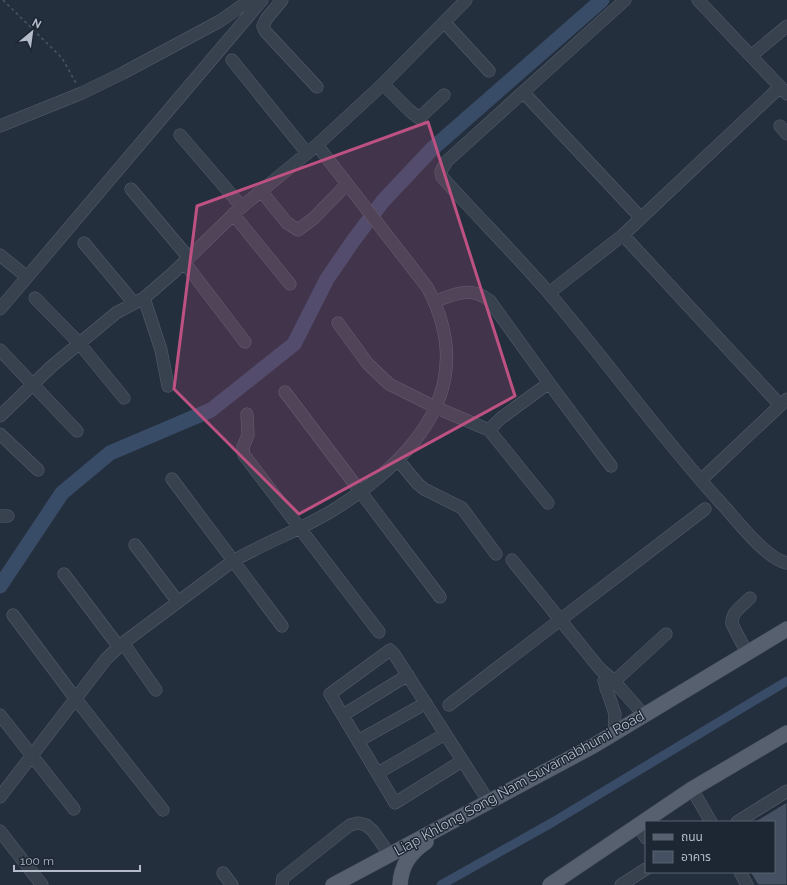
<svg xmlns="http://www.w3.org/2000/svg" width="787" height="885" viewBox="0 0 787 885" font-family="Raleway,'Noto Sans Thai',sans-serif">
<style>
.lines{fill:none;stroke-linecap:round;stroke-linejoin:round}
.canal{stroke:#394c67;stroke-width:9}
.river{stroke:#394c67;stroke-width:15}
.building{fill:#455162;stroke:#1f2835}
.minor-casing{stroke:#565f6c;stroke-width:13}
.major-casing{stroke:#414a57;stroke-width:16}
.path{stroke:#44595c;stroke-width:1.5;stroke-dasharray:3 3;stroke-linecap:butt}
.minor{stroke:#38414e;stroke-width:12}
.major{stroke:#56606e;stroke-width:15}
.marked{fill:#bd5182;fill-opacity:0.2;stroke:#bd5182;stroke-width:3;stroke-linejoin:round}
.labels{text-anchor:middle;stroke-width:3;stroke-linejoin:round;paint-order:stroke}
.street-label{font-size:14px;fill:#b4bcc9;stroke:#1d2633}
</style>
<rect width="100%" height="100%" fill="#242f3e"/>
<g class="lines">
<path class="canal" d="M441,885l112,-63 234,-141"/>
<path class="river" d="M0,586l62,-93 48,-40 101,-43 83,-66 33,-65 26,-38 30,-40 49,-52 170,-149"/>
</g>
<path class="building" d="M787,802v83h-29l-8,-13h24v-50h-20z"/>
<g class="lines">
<g class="minor-casing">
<path id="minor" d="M282,0l-15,18 -4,8 2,5 52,56
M625,0l-178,161 -6,10 1,6c35,39 72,76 106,115 59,69 112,144 173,211 15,16 45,56 66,60
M698,0l89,94
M444,22l45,49
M751,56l36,-30
M232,60l75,93
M383,84l27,27 9,7 25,-23
M523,92l118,126
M0,126l82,-33 41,-20 97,-52 30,-21
M780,126l7,8
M180,135l62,72
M131,189l57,68
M261,191l26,32 11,7 16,-12 33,-34
M233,214l57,70
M623,235l157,170
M84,243l50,60
M0,255l27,22
M184,262l61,80
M549,293l74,-58 157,-148
M35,298l44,45 45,55
M144,298l17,52 7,36
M434,301c22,-6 36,-16 56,0l59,82 62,83
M0,309l262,-309
M338,323l30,41 21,20 48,24 52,22 59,73
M0,350l77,81
M285,392l155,205
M247,414l1,21 -5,12 1,8 135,177
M0,416l52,-50 64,-53 28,-15 29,-25 65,-63 79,-65 66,-61 83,-84
M489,430l12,-12 48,-35
M0,434l38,36
M398,460l20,24 6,5 38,19 34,46
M172,479l110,147
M701,480l86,-81
M0,516h8
M135,545l43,57
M512,560l88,109 14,12 30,34
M64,574l55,73
M13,615l62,83 88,112
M123,643l33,47
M747,653l-15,-29c-1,-12 10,-18 18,-26
M604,681l11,33 -1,19
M606,689l60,-55
M449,705l256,-196
M0,715l74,94
M343,715l65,-40
M358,741l68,-38
M462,761l-67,42 -65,-109 60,-44 4,4 95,148
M378,773l67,-39
M692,789l19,33
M0,797l106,-138 17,-16 110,-82c33,-19 70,-32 102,-52 82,-52 145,-124 92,-222l-110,-142
M737,822l50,-31
M638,825l8,13
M0,831l42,54
M740,872l7,13
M223,873l9,12
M282,885l1,-7 53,-42 14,-11 8,-2 8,2 7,6 16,23
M621,885l25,-16"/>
</g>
<g class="major-casing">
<path id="major" d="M333,885l260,-139 194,-117
M400,885c1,-20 10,-32 26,-43
M550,885l142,-96 95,-56"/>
</g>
<path class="path" d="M3,0l59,58 15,27"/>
<use href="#minor" class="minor"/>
<use href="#major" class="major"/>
</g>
<path class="marked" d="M428,122l87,274 -216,118 -125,-125 23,-183z"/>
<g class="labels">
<g class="street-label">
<text transform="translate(519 783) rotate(-29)" y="5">Liap Khlong Song Nam Suvarnabhumi Road</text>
</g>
</g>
<rect x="645" y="821" width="130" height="52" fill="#1d2633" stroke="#59626f"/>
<rect x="653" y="834" width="20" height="6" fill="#56606e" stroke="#59626f"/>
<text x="681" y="841" font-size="12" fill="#b4bcc9">ถนน</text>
<rect x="653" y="851" width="20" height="12" fill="#455162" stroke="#59626f"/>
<text x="681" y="861" font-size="12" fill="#b4bcc9">อาคาร</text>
<g transform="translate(32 32) rotate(29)" stroke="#1d2633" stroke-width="3" paint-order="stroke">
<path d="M0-3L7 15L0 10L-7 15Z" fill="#b4bcc9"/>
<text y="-6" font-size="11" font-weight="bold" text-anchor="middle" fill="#b4bcc9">N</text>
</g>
<path d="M14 865v6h126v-6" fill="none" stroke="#b4bcc9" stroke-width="2"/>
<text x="20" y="865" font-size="12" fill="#b4bcc9" stroke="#1d2633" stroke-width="3" paint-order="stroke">100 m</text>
</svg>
